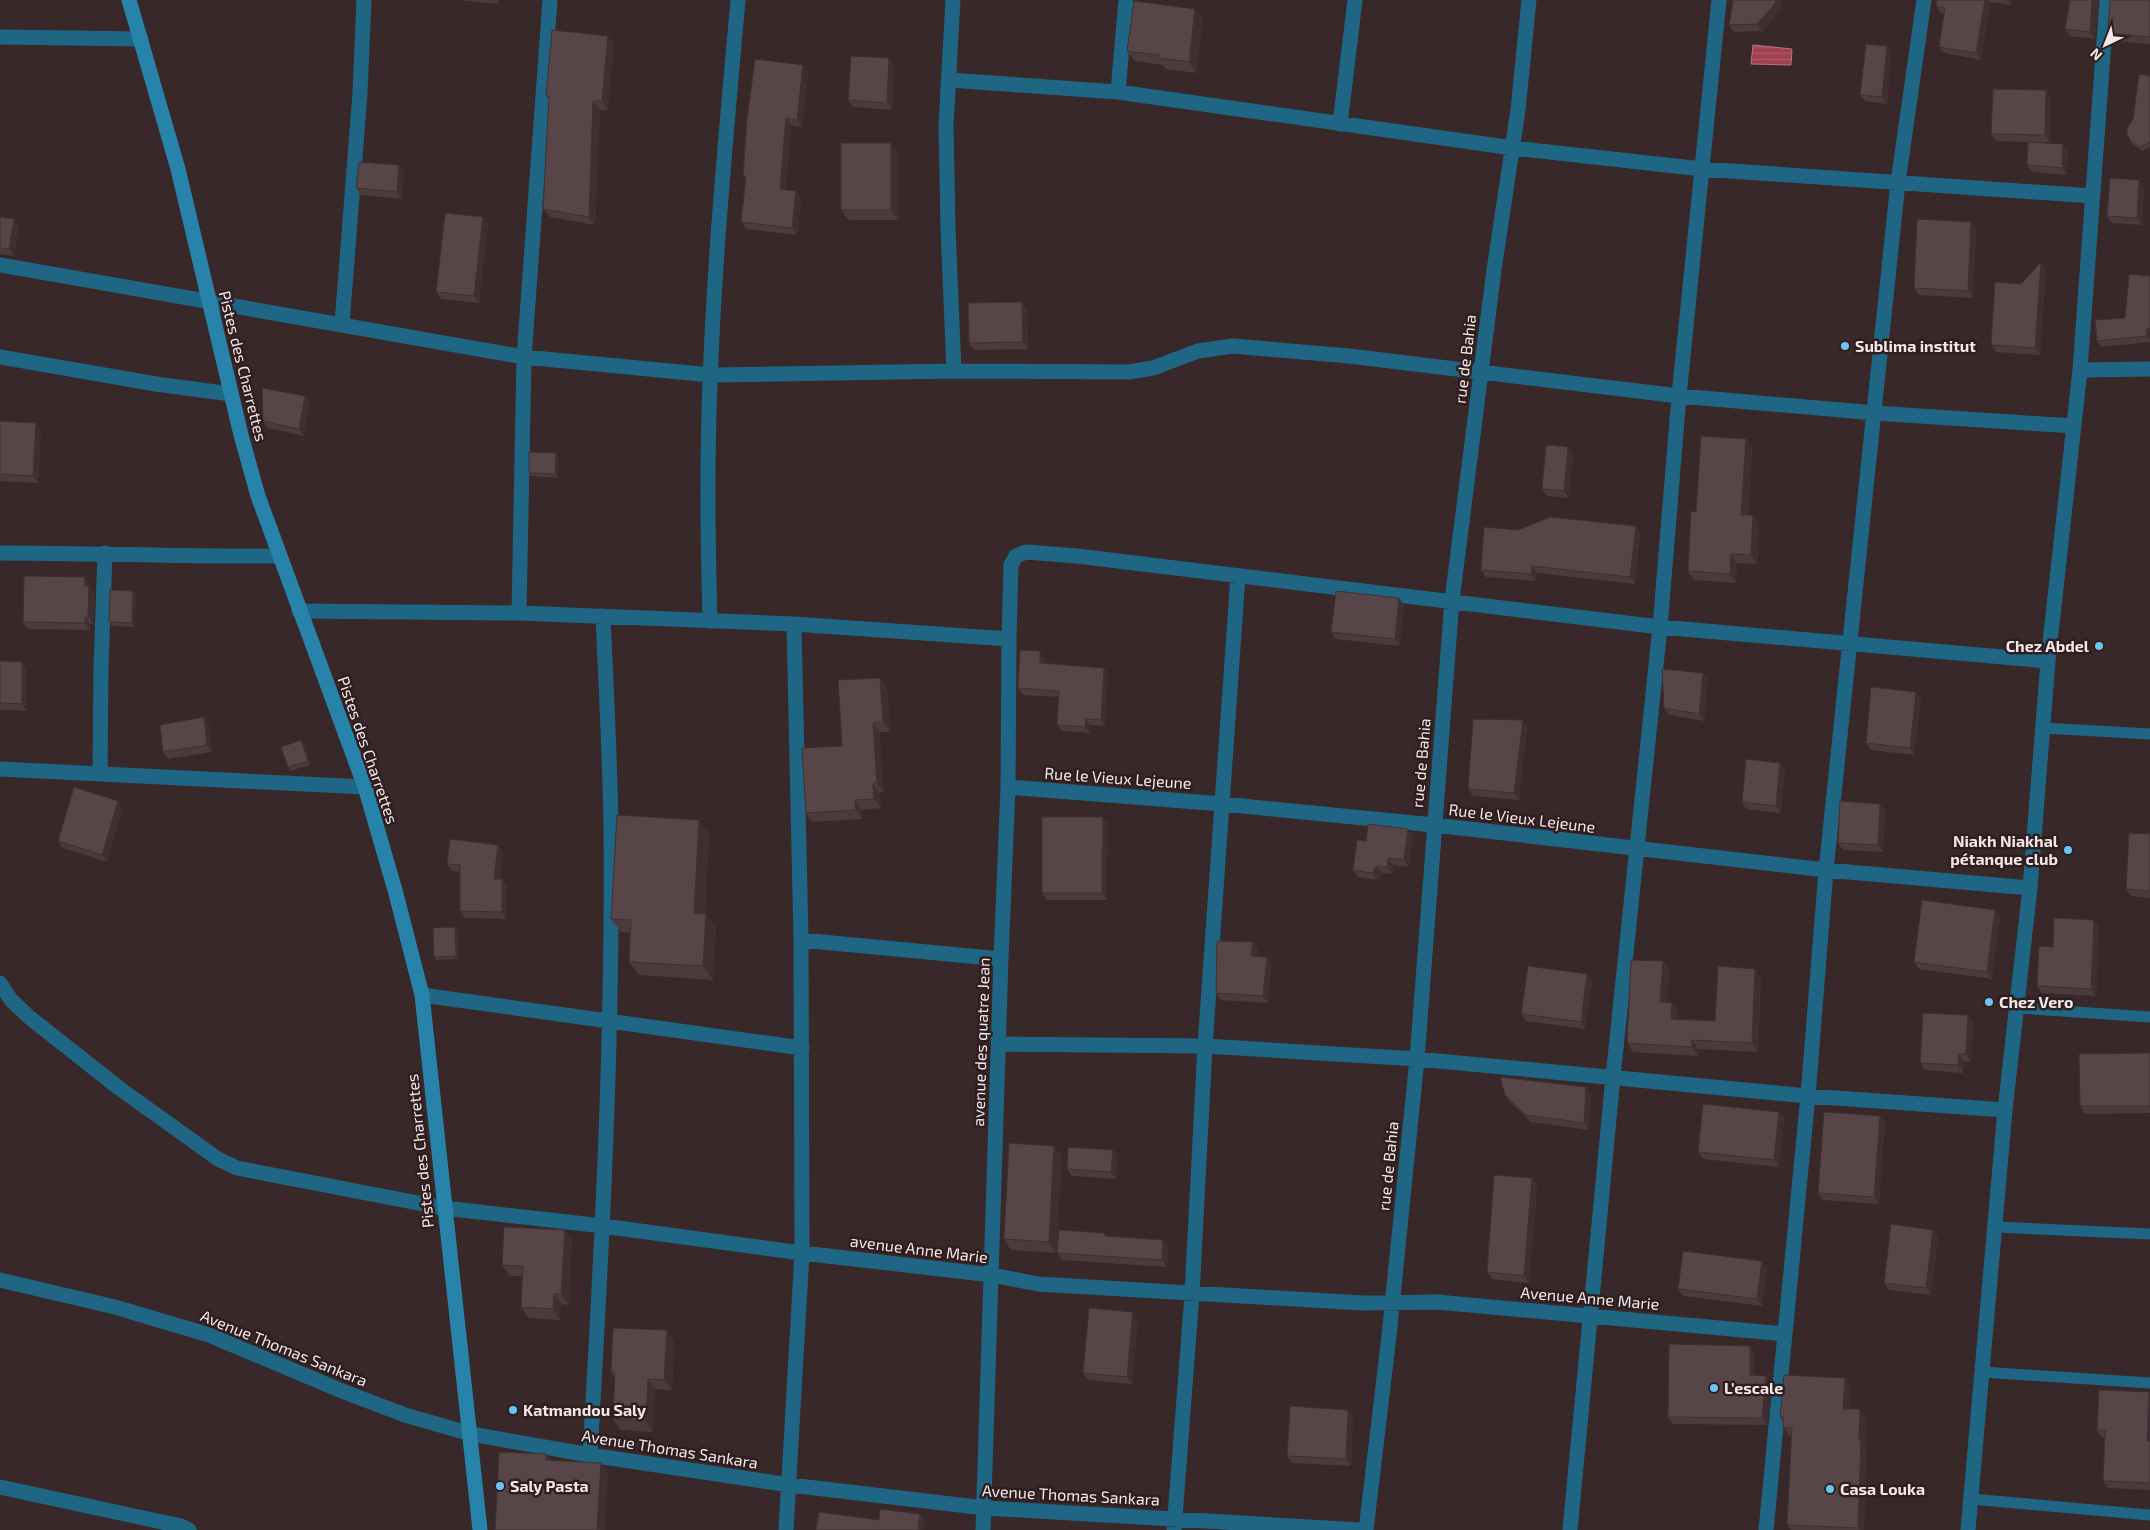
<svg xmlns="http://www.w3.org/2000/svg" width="2150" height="1530" viewBox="0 0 2150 1530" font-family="'Exo 2',sans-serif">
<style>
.water{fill:url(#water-rules);stroke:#b9727e}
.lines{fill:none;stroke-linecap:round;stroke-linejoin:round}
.lane{stroke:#1f6685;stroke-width:11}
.street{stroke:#1f6685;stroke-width:15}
.secondary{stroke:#2883aa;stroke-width:15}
.wall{fill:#4c3b3d}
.shaded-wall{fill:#3e3032}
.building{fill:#584547;stroke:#3e3032}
.poi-dot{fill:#68c4f0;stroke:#2f1e20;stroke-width:2}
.labels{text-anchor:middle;stroke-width:5;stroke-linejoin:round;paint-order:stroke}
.poi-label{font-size:16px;font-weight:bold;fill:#f3e7e8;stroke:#2f1e20;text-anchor:start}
.street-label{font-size:16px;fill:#f3e7e8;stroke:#2f1e20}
</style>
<defs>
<pattern id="water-rules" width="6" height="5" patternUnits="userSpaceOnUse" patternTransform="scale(1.25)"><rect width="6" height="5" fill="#a04050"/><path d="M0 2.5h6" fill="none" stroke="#ae5c69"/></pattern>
</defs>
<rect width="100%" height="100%" fill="#392829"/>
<path class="water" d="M1753,45l39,4 -1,16 -40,-1z"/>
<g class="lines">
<path class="lane" d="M2043,728l107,6
M2018,1008l132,9
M1995,1227l155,7
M1982,1372l168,11
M1971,1499l179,16"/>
<path class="street" d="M953,0l-7,125 2,103 6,143
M0,37l141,2
M950,80l168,12 395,56 189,21 391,27
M1118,92l8,-92
M1340,124l15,-124
M0,265l524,92 187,18 243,-4 175,1 24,-4 45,-17 35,-5 116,10 330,40 196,17 198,13
M342,324l18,-231 4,-93
M0,357l156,27 75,10
M2080,370l70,-1
M0,553c93,0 186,4 279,3
M299,611l220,2 275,11 215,15
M519,613l5,-256 26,-357
M710,621c-1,-39 -2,-79 -2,-118 -1,-168 15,-336 30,-503
M0,769l365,18
M100,774l1,-106 4,-115
M1008,787l214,17 212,21 392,45 204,18
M801,940l200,19
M0,983l11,17 18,17 90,71 99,71 19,9 207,40 159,18 199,27 190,22 46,9 324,19 75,-1 348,32
M422,995l380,53
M1000,1044l205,2 212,13 391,37 197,14
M0,1280l115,27 94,28 133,56 63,24 66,19 119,21 200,30 195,23 375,22
M590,1455c12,-209 23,-418 21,-628 -1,-70 -5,-141 -8,-211
M0,1487l181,39 8,4
M786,1530l16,-277 -1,-313 -7,-316
M983,1530l18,-571 7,-172 1,-148 2,-74 5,-9 10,-4 51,4 583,71 388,34
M1174,1530l18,-236 13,-248 33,-470
M1366,1530l23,-194 28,-277 35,-459 42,-330 24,-160 11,-110
M1570,1530l43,-453 47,-450 19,-231 40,-396
M1766,1530l42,-434 18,-226 72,-688 26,-182
M1968,1530l37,-420 25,-222 18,-227 32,-291 27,-370"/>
<path class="secondary" d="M129,0l49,169 63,266 17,61 107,291 30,103 27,105 58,535"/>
</g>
<path class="wall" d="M457,0h42l-1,4z
M1937,0h75l-1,5 -21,-3 -9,58 -37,-7 -5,-6 6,-34h-5l-4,-7z
M2070,0h28l-3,39 -25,-3 -5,-7z
M2150,0v44l-37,-3 -5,-8z
M1780,11l-18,20 -28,1 -5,-7z
M1203,19l-7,54 -30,-4 -3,-4 -28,-4 -8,-10z
M614,44l-6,66h-8l-5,115 -45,-8 -7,-8 6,-109 -3,-4z
M1891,52l-4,52 -22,-3 -5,-6z
M889,58l5,7 -2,45 -39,-3 -5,-7z
M808,72l-6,55 -11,-2 -5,65 10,1 5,7 -4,37 -51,-6 -5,-7 5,-43 -3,-3z
M2150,76v71l-8,4 -10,-7 -2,-4 3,-21z
M2051,97l-1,45h-20l38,9 -1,24 -35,-3 -5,-7 1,-23 -32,-1 -5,-7z
M891,143l7,11v66h-49l-8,-10z
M404,172l-2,27 -41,-4 -5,-7z
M2144,187l-2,38 -30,-2 -5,-7z
M0,217l14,2 5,7 -5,30 -14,-2z
M483,217l5,7 -9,79 -38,-4 -5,-7z
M1971,222l5,7 -3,69 -54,-3 -5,-7z
M2041,262l5,7 -6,86 -44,-3 -5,-7 30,-61z
M2150,276v66l-49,5 -4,-6 28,-23z
M1027,309l1,40 -54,1 -5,-7z
M310,403l-6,33 -36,-8 -5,-7z
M0,421l36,2 5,7 -3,53 -38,-2z
M1746,439l6,9 -4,67 11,9 -2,40 -20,-1 -1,20 -42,-3 -6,-9 8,-59z
M556,453l2,4v21l-27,-2 -2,-3z
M1573,455l-4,43 -22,-2 -5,-7z
M1636,526l4,7 -5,51 -98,-11 -1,8 -50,-4 -5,-7 37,-40z
M85,577l5,7v3l4,6 -1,31h-3v6l-62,-1 -5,-7z
M133,591l3,4 -2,32 -22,-1 -3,-4z
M1399,598l5,7 -4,41 -64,-7 -5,-7z
M1044,658v5l60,5 4,6 -3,52 -15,-1v8l-28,-2 -5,-6 2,-28 -36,-2 -5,-7z
M0,661l22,1 5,7v42l-26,-1 -1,-1z
M1703,673l5,7 -4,41 -35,-6 -5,-7z
M887,687l3,45h-11l5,60 -5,1 2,15 -19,2v9l-50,3 -6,-9 36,-67z
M1921,699l-7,56 -43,-5 -5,-7z
M1523,720l4,7 -8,73 -46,-4 -5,-7z
M209,724l3,28 -44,7 -5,-7z
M304,744l6,21 -20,6 -2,-4z
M1780,763l5,7 -4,43 -35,-4 -4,-7z
M1880,804l5,7 -2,41 -40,-2 -5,-7z
M123,808l-16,54 -44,-14 -5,-7z
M1108,824v29h-1v47h-60l-5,-7z
M709,834l-4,80h1l10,14 -3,52 -74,-5 -10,-13 2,-29 -10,-1 -10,-13z
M2150,834v64l-19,-2 -5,-7z
M1413,836l-4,31 -16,-2 -1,9 -10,-1 -5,7 -19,-3 -5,-7 13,-29z
M503,852l-3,27 7,7 -1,33 -41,-1 -5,-7v-39l-8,-1 -5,-7z
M1995,910l5,7 -8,62 -73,-10 -5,-7z
M2094,920l5,7 -3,69 -54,-3 -5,-7 16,-39z
M458,930l1,29 -22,1 -3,-3z
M1253,942l5,7 -1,8h10l4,7 -3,39 -47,-3 -5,-7z
M1663,961l6,9 -2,33h5l6,9v7l37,2 46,-43 -3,74 -60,-3v7l-65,-4 -6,-9z
M1592,981l-7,48 -59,-8 -5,-7z
M1968,1015l5,7 -2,40 -7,-1 -1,12 -38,-3 -5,-7z
M2150,1053v60l-65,1 -5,-8z
M1591,1094l-2,36 -58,-8 -21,-20 -5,-7z
M1779,1112l5,7 -5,48 -76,-8 -5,-7z
M1880,1116l5,7 -6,81 -56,-4 -5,-7z
M1113,1150l5,7 -2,22 -44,-3 -5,-7z
M1062,1156l-6,97 -45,-3 -7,-11z
M1532,1178l5,7 -8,98 -37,-4 -5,-7z
M1933,1230l5,7 -7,58 -42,-5 -5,-7z
M1108,1237l60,10 -1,20 -105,-7 -5,-7z
M572,1240l-3,65 -8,-1 -1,16 -32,-2 -7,-11 1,-31h-12l-8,-11z
M1762,1261l5,7 -5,38 -79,-10 -5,-7z
M1138,1319l-6,65 -44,-4 -5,-7z
M674,1341l-2,49 -17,-1 -2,43 -33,-2 -7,-11 2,-41 -4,-7z
M1750,1346l5,7v22l16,8 -4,42 -94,-1 -5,-7z
M1845,1378l5,9 -1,22 17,9 -1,26 2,4 -3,82h-73l-4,-5 4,-89h-2l-6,-9v-5l-3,-5z
M2150,1393v97l-42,-2 -5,-7 2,-43 -4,-1 -4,-7z
M1348,1410l5,7 -2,49 -59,-3 -5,-7z"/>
<path class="shaded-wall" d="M1776,0h6l-2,11 -18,20 -5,-7z
M1985,0h3l2,2 -9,58 -5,-7z
M2008,0h4l-1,5z
M2092,0h6l-3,39 -5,-7z
M1195,9l8,10 -7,54 -7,-11z
M608,36l6,8 -6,66 -6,-9z
M1887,46l4,6 -4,52 -5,-7z
M889,58l5,7 -2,45 -5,-7z
M803,65l5,7 -6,55 -5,-7z
M2046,90l5,7 -1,45 -5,-7z
M593,101l7,9 -5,115 -6,-8z
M786,118l5,7 -6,72 -5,-8z
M891,143l7,11v66l-7,-10z
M2063,144l5,7 -1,24 -5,-7z
M399,165l5,7 -2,27 -5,-7z
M2139,180l5,7 -2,38 -5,-7z
M796,191l5,7 -4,37 -5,-7z
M483,217l5,7 -9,79 -5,-7z
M14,219l5,7 -5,30 -5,-7z
M1971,222l5,7 -3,69 -5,-7z
M2041,262l5,7 -6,86 -5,-7z
M1022,302l5,7 1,40 -5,-7z
M2147,328l3,4v8l-3,-4z
M305,396l5,7 -6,33 -5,-7z
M36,423l5,7 -3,53 -5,-7z
M1746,439l6,9 -5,76 -6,-9z
M1568,447l5,8 -4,43 -5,-7z
M556,453l2,4v21l-3,-4z
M1753,515l6,9 -2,40 -6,-9z
M1636,526l4,7 -5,51 -5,-7z
M1731,554l6,9 -1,20 -6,-9z
M1532,566l5,7 -1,8 -5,-7z
M85,577l5,7v3l4,6 -1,31 -5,-7 -3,-31z
M133,591l3,4 -2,32 -2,-4z
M1399,598l5,7 -4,41 -5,-7z
M85,617l5,7v6l-5,-7z
M1040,651l4,7v11l-4,-6z
M22,662l5,7v42l-5,-7z
M1104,668l4,6 -3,52 -4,-6z
M1703,673l5,7 -4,41 -5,-7z
M880,678l7,9 3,45 -7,-10z
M1916,692l5,7 -7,56 -4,-7z
M204,717l5,7 3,28 -5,-7z
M1086,719l4,6v8l-5,-6z
M1523,720l4,7 -8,73 -5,-7z
M873,723l6,9 5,60 -7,-9z
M301,740l3,4 6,21 -2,-4z
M1780,763l5,7 -4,43 -5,-7z
M873,784l6,9 2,15 -7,-9z
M855,800l7,10v9l-6,-9z
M118,801l5,7 -16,54 -5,-7z
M1880,804l5,7 -2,41 -5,-7z
M1103,817l5,7v29l-5,-7z
M699,820l10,14 -5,93 -10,-14z
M1408,829l5,7 -4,31 -5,-7z
M498,845l5,7 -4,34 -5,-7z
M1102,846l5,7v47l-5,-7z
M1388,858l5,7 -1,9 -5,-7z
M1377,866l5,7 -5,7 -5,-7z
M502,879l5,7 -1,33 -4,-7z
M1995,910l5,7 -8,62 -5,-7z
M706,914l10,14 -3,52 -10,-14z
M2094,920l5,7 -3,69 -5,-7z
M455,927l3,3 1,29 -3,-3z
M1253,942l5,7 -2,14 -5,-7z
M1267,957l4,7 -3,39 -5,-7z
M1663,961l6,9 -2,41 -7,-9z
M1755,969l6,9 -3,74 -6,-9z
M1587,974l5,7 -7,48 -4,-7z
M1672,1003l6,9 -1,16 -6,-9z
M1968,1015l5,7 -2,40 -5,-8z
M1692,1040l6,9v7l-6,-9z
M1959,1054l5,7 -1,12 -5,-8z
M1586,1087l5,7 -2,36 -5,-7z
M1779,1112l5,7 -5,48 -5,-7z
M1880,1116l5,7 -6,81 -5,-7z
M1054,1146l8,10 -6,97 -7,-11z
M1113,1150l5,7 -2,22 -5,-7z
M1532,1178l5,7 -8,98 -5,-7z
M565,1230l7,10 -3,65 -8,-11z
M1933,1230l5,7 -7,58 -5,-7z
M1163,1240l5,7 -1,20 -5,-7z
M1762,1261l5,7 -5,38 -5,-7z
M554,1294l7,10 -1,16 -7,-11z
M1133,1312l5,7 -6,65 -5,-7z
M667,1330l7,11 -2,49 -8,-10z
M1750,1346l5,7v29l-5,-7z
M1766,1376l5,7 -4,42 -5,-7z
M1845,1378l5,9 -1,30 -6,-8z
M648,1379l7,10 -2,43 -7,-11z
M2149,1392l1,1v53l-3,-5z
M1860,1409l6,9 -1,26 2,4 -3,82h-5l-1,-2 1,-88z
M1348,1410l5,7 -2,49 -5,-7z
M546,1454l8,10 -8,-4z
M601,1463l7,10 -3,57h-8z
M920,1514l5,7 -1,9h-6z"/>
<path class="building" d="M1733,0h43l-1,4 -18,20 -28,1z
M1937,0h48l-9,53 -37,-6 6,-39 -9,-2z
M2070,0h22l-2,32 -25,-3z
M2110,0h40v37l-42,-4z
M1134,1l61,8 -6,53 -31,-4 1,-3 -32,-4z
M552,30l56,6 -6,65h-9l-4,116 -46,-8 6,-113h-3z
M1866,44l21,2 -5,51 -22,-2z
M851,56l38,2 -2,45 -39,-3z
M755,59l48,6 -6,55 -11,-2 -6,71 16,2 -4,37 -51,-6 5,-46h-3l4,-57z
M2139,74l11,2v66l-11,5 -9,-7 -3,-6v-6l6,-9z
M1993,89l53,1 -1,45 -54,-1z
M2028,142l35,2 -1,24 -35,-3z
M841,143h50v67h-50z
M359,162l40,3 -2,27 -41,-4z
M2110,178l29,2 -2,38 -30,-2z
M445,213l38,4 -9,79 -38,-4z
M0,217l14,2 -5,30 -9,-1z
M1917,219l54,3 -3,69 -54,-3z
M2041,262l-6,86 -44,-3 4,-63 26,2z
M2129,274l21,2v53l-3,-1v8l-50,5 -2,-21 30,-2z
M1022,302l1,40 -54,1 -1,-40z
M262,388l43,8 -6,33 -36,-8z
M0,421l36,2 -3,53 -33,-2z
M1701,436l45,3 -5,76h12l-2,40 -20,-1 -1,20 -42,-3 3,-60 5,1z
M1546,445l22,2 -4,44 -22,-2z
M529,452l27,1 -1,21 -26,-1z
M1550,517l86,9 -6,51 -98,-11 -1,8 -50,-4 3,-43 34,3z
M24,576l61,1v9h4l-1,31h-3v6l-62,-1z
M110,590l23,1 -1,32 -23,-1z
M1336,591l63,7 -4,41 -64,-7z
M1020,650l20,1v12l64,5 -3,52 -15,-1 -1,8 -28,-2 2,-34 -41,-3z
M0,661l22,1v42l-22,-1z
M1662,669l41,4 -4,41 -35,-6z
M880,678l3,44 -10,1 4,60 -4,1 1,15 -19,1 1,10 -50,3 -4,-65 40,-2 -4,-66z
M1871,687l45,5 -6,56 -44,-5z
M204,717l3,28 -44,7 -3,-27z
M1473,719l50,1 -9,73 -46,-4z
M301,740l7,21 -20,6 -7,-20z
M1746,759l34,4 -4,43 -34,-4z
M74,787l44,14 -16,54 -44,-14z
M1840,801l40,3 -2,41 -40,-2z
M617,815l82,5 -5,93 12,1 -3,52 -74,-4 2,-42 -20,-1z
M1042,817h61v29h-1v47h-60z
M1368,824l40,5 -4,31 -16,-2 -1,9 -10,-1 -5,7 -19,-3 4,-30 9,1z
M2129,833l21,1v57l-24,-2z
M450,839l48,6 -4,34h8v33l-42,-1v-46l-13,-1z
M1922,900l73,10 -8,62 -73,-10z
M2054,918l40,2 -3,69 -54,-3 2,-40 14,1z
M455,927l1,29 -22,1 -1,-29z
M1217,941l36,1 -2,14 16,1 -4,39 -47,-3z
M1631,960l32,1 -3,41 12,1 -1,16 44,2 3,-55 37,3 -3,74 -60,-3v7l-65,-4z
M1528,966l59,8 -6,48 -60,-8z
M1923,1013l45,2 -2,39h-7l-1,11 -38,-2z
M2150,1053v53h-70l-1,-52z
M1500,1077l86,10 -2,36 -58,-8 -21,-20z
M1703,1104l76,8 -5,48 -76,-8z
M1824,1112l56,4 -6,81 -56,-4z
M1009,1143l45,3 -5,96 -45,-3z
M1068,1147l45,3 -2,22 -44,-3z
M1494,1175l38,3 -8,98 -37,-4z
M1891,1224l42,6 -7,58 -42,-5z
M504,1227l61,3 -4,64h-7l-1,15 -32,-2 2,-41 -21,-1z
M1059,1230l46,3v3l58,4 -1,20 -105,-7z
M1683,1251l79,10 -5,38 -79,-10z
M1089,1308l44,4 -6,65 -44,-4z
M613,1328l54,2 -3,50 -16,-1 -2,42 -33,-2 2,-47 -4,-1z
M1669,1344l81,2v29l16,1 -4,42 -94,-1z
M1784,1375l61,3 -2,31h17l-1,31h2l-3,88 -71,-3 5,-97 -9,-1v-10h-3z
M2099,1390l50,2 -2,49h3v42l-47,-2 2,-50 -8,-1z
M1290,1406l58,4 -2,49 -59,-3z
M499,1452l47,2v6l55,3 -4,67h-102z
M880,1509l40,5 -2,16h-102l3,-18 60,8z"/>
<g class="poi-dot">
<circle cx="1845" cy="346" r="5"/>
<circle cx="2099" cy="646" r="5"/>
<circle cx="2068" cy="850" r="5"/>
<circle cx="1989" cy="1002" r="5"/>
<circle cx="1714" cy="1388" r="5"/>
<circle cx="513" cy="1410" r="5"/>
<circle cx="500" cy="1486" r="5"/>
<circle cx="1830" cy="1489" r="5"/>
</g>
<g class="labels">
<g class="poi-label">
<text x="1855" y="352">Sublima institut</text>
<text x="2089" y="652" text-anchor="end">Chez Abdel</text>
<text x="2058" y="847" text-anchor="end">Niakh Niakhal<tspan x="2058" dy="18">pétanque club</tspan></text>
<text x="1999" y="1008">Chez Vero</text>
<text x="1724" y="1394">L’escale</text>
<text x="523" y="1416">Katmandou Saly</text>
<text x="510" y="1492">Saly Pasta</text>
<text x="1840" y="1495">Casa Louka</text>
</g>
<g class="street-label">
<text transform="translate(1465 359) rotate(-83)" y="6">rue de Bahia</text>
<text transform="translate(243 366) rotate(76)" y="6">Pistes des Charrettes</text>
<text transform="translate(368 750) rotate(71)" y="6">Pistes des Charrettes</text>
<text transform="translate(1421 763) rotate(-85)" y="6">rue de Bahia</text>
<text transform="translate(1118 778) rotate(4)" y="6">Rue le Vieux Lejeune</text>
<text transform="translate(1522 818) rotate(7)" y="6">Rue le Vieux Lejeune</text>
<text transform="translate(981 1042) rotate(-88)" y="6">avenue des quatre Jean</text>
<text transform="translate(420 1151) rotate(-96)" y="6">Pistes des Charrettes</text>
<text transform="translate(1388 1166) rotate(-84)" y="6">rue de Bahia</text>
<text transform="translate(919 1249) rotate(7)" y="6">avenue Anne Marie</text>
<text transform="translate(1590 1298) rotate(5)" y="6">Avenue Anne Marie</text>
<text transform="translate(284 1348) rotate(22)" y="6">Avenue Thomas Sankara</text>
<text transform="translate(670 1449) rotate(9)" y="6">Avenue Thomas Sankara</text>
<text transform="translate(1071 1495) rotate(3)" y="6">Avenue Thomas Sankara</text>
</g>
</g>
<g transform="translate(2105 45) rotate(223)" stroke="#2f1e20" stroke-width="4" paint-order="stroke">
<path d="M0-4L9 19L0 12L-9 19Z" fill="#f3e7e8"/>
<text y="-8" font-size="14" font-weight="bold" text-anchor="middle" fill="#f3e7e8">N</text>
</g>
</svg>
